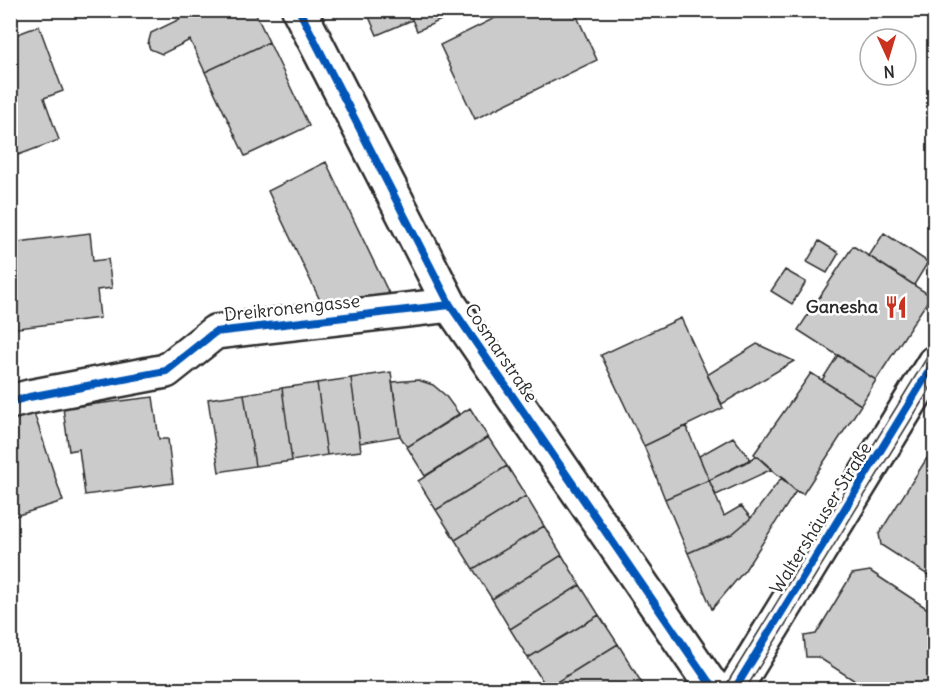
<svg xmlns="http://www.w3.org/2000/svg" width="945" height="700" viewBox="0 0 945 700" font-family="Delius,sans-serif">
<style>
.building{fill:#cbcbcb;stroke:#2b2b2b;stroke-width:1.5}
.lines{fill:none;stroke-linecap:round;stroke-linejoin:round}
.minor-casing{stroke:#2b2b2b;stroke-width:38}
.minor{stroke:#fff;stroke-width:33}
.tram{stroke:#2b2b2b;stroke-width:1.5}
.cycleway-casing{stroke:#fff;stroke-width:11}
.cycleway{stroke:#0057b8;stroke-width:8}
.labels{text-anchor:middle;stroke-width:5;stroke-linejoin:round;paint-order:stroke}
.poi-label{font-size:18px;font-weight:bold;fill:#2b2b2b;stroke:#fff;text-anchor:end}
.street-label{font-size:18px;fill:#2b2b2b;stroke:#fff}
</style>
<rect width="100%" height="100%" fill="#fff"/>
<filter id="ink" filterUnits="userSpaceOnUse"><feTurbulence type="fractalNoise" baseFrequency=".0167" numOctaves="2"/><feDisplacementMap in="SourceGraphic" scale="12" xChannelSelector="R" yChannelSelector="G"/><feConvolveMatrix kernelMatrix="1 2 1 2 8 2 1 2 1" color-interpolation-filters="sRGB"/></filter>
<g filter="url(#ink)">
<path class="building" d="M176,10h78l15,32 -64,30 -15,-32 -28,14 -12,-5 -2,-5 3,-11 29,-14z
M366,10h42l4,10 -35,15z
M408,10h55l-46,21z
M511,10h63l23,50 -122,59 -35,-74z
M39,26l24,65 -19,7 15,42 -49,18v-121z
M269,42l40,84 -64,30 -40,-84z
M326,162l68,142 -68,9 -58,-122z
M90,233l3,28 15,-2 4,29 -15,2 3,28 -90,11v-86z
M884,233l44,29 -14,23 -45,-29z
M819,241l20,12 -12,20 -20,-11z
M853,246l78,50 -55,84 -78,-50z
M785,270l21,12 -14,22 -21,-13z
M681,318l42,90 -79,38 -43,-91z
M757,344l37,17 -72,43 -15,-29z
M838,355l38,25 -15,25 -39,-25z
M391,372l9,64 -40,7 -9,-65z
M811,373l50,32 -58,89 -7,-3 -42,-37z
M351,378l10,73 -34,4 -10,-72z
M418,380l15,5 12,10 14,19 -52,33 -7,-11 -8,-54z
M317,383l10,72 -35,6 -10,-73z
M282,388l10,73 -37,5 -11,-72z
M244,394l11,72 -36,6 -11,-73z
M153,397l6,42h9l5,44 -88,12 -6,-46 -10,2 -6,-43z
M470,408l18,29 -63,39 -18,-29z
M33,410l30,91 -48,15 -5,-14v-85z
M686,426l23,54 -44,19 -21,-53z
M488,437l19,29 -71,44 -18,-29z
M733,437l18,23 -42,20 -10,-24z
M757,456l15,13 -56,26 -7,-15z
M927,458l7,5v116l-53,-34 -2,-11z
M507,466l19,30 -71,44 -19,-30z
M782,477l14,14 -51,79 -33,39 -24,-56 44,-19 19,-16z
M709,480l15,36 17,-10 10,12 -19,16 -44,19 -23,-54z
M526,496l18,30 -71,43 -18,-29z
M544,526l18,29 -70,44 -19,-30z
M562,555l18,30 -70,44 -18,-30z
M870,571l64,42v77h-65l-51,-33h-12l-2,-21 12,-2 36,-60z
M580,585l19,30 -71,43 -18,-29z
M599,615l19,29 -71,44 -19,-30z
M618,644l28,46h-98l-1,-2z"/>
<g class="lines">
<g class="minor-casing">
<path id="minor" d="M299,10l151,295 258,376 9,9
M10,402l19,-5 137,-26 49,-39 235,-27
M734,690l200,-327"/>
</g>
<use href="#minor" class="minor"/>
<path class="tram" d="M723,690l211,-344
M745,690l189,-308"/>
<g class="cycleway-casing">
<path id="cycleway" d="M299,10l151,295 258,376 9,9
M10,402l19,-5 137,-26 49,-39 235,-27
M734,690l200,-327"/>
</g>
<use href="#cycleway" class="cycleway"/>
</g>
</g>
<defs>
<g id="restaurant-bare" transform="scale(1.8)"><path d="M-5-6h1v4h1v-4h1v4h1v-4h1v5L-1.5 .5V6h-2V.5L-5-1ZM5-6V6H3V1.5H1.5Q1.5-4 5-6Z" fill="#c8321e" stroke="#fff" stroke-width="2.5" paint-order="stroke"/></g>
</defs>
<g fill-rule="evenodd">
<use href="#restaurant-bare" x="896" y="307"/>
</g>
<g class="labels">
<g class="poi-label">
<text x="878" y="313">Ganesha</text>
</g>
<g class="street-label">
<text transform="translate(292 308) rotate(-6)" y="6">Dreikronengasse</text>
<text transform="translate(501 353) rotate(56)" y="6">Cosmarstraße</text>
<text transform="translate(821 518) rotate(-58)" y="6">Waltershäuser Straße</text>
</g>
</g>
<rect width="945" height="700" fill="none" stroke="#fff" stroke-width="36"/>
<rect x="18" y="18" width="909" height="664" fill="none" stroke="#2b2b2b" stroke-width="2" filter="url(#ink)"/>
<g transform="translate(888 57) rotate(176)"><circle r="28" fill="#ffffff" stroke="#aaaaaa" stroke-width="1.5"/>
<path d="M0-4.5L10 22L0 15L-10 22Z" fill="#c8321e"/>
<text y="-9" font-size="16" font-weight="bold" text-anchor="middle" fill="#2b2b2b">N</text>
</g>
</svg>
